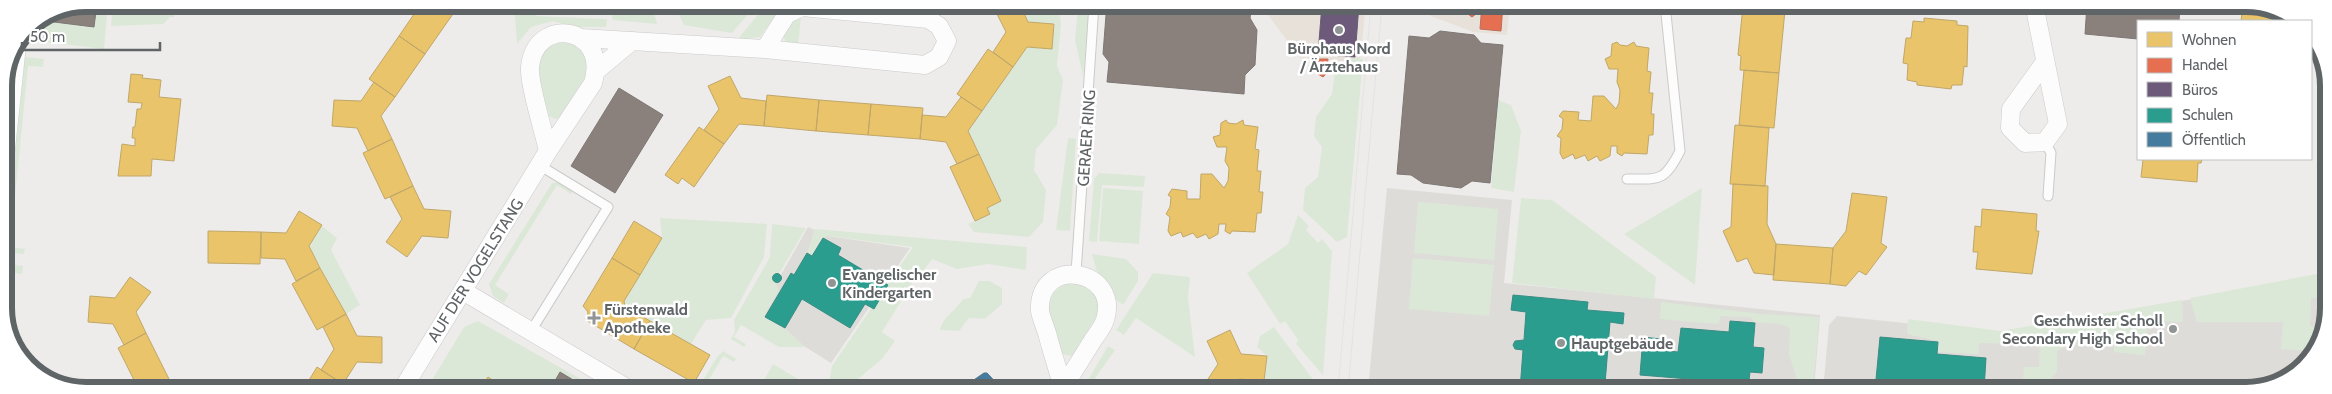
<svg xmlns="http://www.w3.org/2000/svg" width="2332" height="394" viewBox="0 0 2332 394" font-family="Cabin,sans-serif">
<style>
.commercial{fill:#e7e1d9}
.education{fill:#dedcd9}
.green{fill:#dce8d7}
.homes{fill:#e9c46a;stroke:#c0a769}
.shops{fill:#e76f51;stroke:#be6c58}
.offices{fill:#6d597a;stroke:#695c74}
.schools{fill:#2a9d8f;stroke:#3a8c83}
.public{fill:#457b9d;stroke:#4d748d}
.industry{fill:#8a817c;stroke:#7d7876}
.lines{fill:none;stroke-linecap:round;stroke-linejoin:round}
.service-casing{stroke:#cbcaca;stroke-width:11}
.minor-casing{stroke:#cbcaca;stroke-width:19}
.service{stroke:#fcfcfc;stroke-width:9}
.minor{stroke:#fcfcfc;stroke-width:18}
.tram{stroke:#e3e3e2;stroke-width:1}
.poi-dot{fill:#919495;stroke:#fff;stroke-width:2}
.labels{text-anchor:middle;stroke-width:5;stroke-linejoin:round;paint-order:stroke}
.poi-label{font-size:16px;font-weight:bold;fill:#5f6467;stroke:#fff;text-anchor:start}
.street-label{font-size:16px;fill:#5f6467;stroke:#fff}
.rim{fill:none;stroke:#5f6467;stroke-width:6}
</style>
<rect width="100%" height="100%" fill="#eeecea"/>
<path class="commercial" d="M1260,4h250l-3,31 -34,-3 -63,-24 -44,-4 -6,58 -60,-4z"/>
<path class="education" d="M1387,188l125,12 -8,83 316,32 -6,75h-446z
M808,227l20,9 82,12 -79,115 -74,-46z
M2327,275l1,44 -28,51 -54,20h-423l6,-65 8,-9 165,17z"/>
<path class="green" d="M97,4h11l-4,45 -77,-9 2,-12 17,-8 48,7z
M113,4h8v6h9l1,-6h44l-1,13h-4l-7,7 -52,2z
M514,4h22v12l71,3 -1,8h-33l-20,-6 -22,6 -14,17z
M613,4h39l5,20 -45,-4z
M687,4h70l-25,29 -48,-8 -5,-10z
M767,4h21l-7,3 -21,30 -23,3z
M1020,4h39l2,21 -4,41 6,14 -6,45 -21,24 -2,21 12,20 -3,32 -14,15 -55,-5 -6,-8 22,-10 -3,-6 14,-7 -33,-70 59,-84 25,2 3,-26 -26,-1z
M1076,4h14l-7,72 -8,-36 3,-32z
M801,17l-3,29 -11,-2 -4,-8 8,-17z
M563,42l15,4 10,14 -1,16 -26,42 -6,1 -6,-3c-6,-28 -25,-65 14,-74z
M25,57l19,2 -1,8 -15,-1 -18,181 15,2 -1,5 -18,-2v-3z
M1349,58l14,1 -16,178 -10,5 -34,-32 2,-22 13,-11 4,-30 -8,-11 2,-19 16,-23 3,-23 8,-4z
M1498,100l13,5 10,26 -7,61 -23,-4z
M1068,138l8,1 -6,92 -14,-1z
M1099,173l46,3 -1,11 -42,-2 -5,57 -8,-1 5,-62z
M560,182l13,8 -2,4 -14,-9 -62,100 14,9 -5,9 -11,-7 -4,-12 63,-101z
M1103,188l40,3 -4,53 -40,-3z
M1702,188l-7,97 -71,-51z
M1521,198l31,2 104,77 -2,22 -142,-16z
M1418,202l80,7 -4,51 -80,-7z
M1298,215l11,11 -3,4 12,13 4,-4 10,12 -9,124 -27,-31 2,-4 -13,-19 -5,3 -33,-51 41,-29z
M660,218l107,6 -3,33 -33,61 -25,2 -15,24 -66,-38 -1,-5 38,-63z
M772,224l34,4 -27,46 -3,-2 -4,4 7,14 -15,26 23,14 18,17h-26l-38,-22 -7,12 12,7 -2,3 -13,-8 4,-7 -1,-12 36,-63z
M322,226l15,12 -6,12 29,55 -14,9 -37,-68z
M815,229l212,18 -1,23 -38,-6 -31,5 -25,-10 -10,14 -3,-1 -37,60 13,9 -13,18 -24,20 -29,3 3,-16 81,-119 -85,-11 -5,2 -11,18 -5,-3z
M1092,254l34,5 12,13v9l-15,24 -8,-6 -6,-16 -12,-11z
M1413,258l81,7 -5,51 -80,-7z
M6,264l17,2 -1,8 -15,-2 -1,11z
M2327,272v26h-16l-1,28 13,1 -13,24 -29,-2 2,-27h-86l-7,-24z
M1153,273l37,4 -2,21 7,59 -59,-39 -12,17 -8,-5z
M979,281h10l13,7v16l-17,15 -16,-1 -10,13 -19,-1c3,-14 16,-20 23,-31l7,-1z
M1074,281l14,4 10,15 -1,16 -25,40 -11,-2c-8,-31 -27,-61 13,-73z
M2182,300l1,22 -35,-1 -3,34 -31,-3v-13l-30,-2 -27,14v20l-8,11 -26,-2 1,-13h15l1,-23 -61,-1 -1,11 -40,-2 1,-11 -32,-7 1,-15 93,12z
M1661,302l100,12 58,3 -6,73h-17l1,-11 -8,-25 1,-26c-12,-7 -24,-3 -37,-7l-2,-4 -31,-1 -1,8 -59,-5z
M478,321l110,62 -3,4 -25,-15 12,18h-146l38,-63z
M1274,327l46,62v1h-56l3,-34 -10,-9 3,-11z
M1108,346l7,4 -28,40h-5z
M723,351l13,8 -2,3 -11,-6 -20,34h-6l20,-33z
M773,364l44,26h-56l-2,-1z
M857,380l4,10h-26l-5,-6z"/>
<path class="homes" d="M421,4h25l9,7 -30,43 -26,-18z
M446,4h14l-5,7z
M986,4h20l-16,8z
M1006,4h14l8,18 26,2 -2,25 -25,-2 -14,20 -20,-15 13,-20 -11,-22z
M1743,4h82l-1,10 -81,-8z
M2257,4l34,17h-50l2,-16 -5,-1z
M1743,6l42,4 -6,63 -39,-3 1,-14 -3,-1z
M1924,18l33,3v4l11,1 -1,41 -3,-1 -2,19h-10l-1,4 -34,-4v-3l-10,-2 1,-16 -5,-1 3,-25h5l2,-17 11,1z
M399,36l26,18 -30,43 -26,-18z
M1617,42l3,3 7,1 7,-4 2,4 13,2 -2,23 4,1 -2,21h4l-2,21h3l-1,21h-4l-2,19 -23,-1 -2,3 -5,-3v-7h-6l-1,10 -10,5 -3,-5 -9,5 -3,-6 -10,4 -2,-5 -10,5 -3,-6 1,-15 -4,-2 5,-7 1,-10 -4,-3 4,-5 16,1 -1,8 13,1 2,-25h11l12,13 3,-6 1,-13 -3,-8 1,-13h-9l-4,-10 6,-3 1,-12z
M988,49l25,18 -31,44 -25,-17z
M1744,70l35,3 -5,55 -35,-3z
M131,74l12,1 -1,3 19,2 -2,17 22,2 -7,62 -22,-2 -1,17h-33l4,-32 13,2v-8h-3l1,-11h2l2,-18h4l1,-6 -14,-1z
M730,76l11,22 25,3 -2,25 -25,-2 -15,20 -20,-14 15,-21 -11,-23z
M374,82l21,15 -14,19 11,23 -24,12 -11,-23 -25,-2 2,-26 27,1z
M767,95l52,5 -3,31 -52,-5z
M961,97l21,14 -14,20 11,23 -22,10 -11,-22 -26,-3 2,-24 24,2z
M819,100l52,4 -3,31 -52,-4z
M871,104l52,4 -3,31 -52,-4z
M1226,120l2,3 8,1 7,-4 1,5 14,2 -3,22 4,1 -2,21h4l-2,21h4l-2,21h-4l-2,19 -23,-1 -2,3 -5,-3 1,-7h-7l-1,10 -9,5 -3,-5 -9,4 -4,-5 -10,4 -2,-5 -10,4 -3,-5 2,-14 -4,-3 4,-7 1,-10 -3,-2 4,-6 15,2v8h13l1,-25h11l12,14 4,-7 1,-13 -4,-7 2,-14h-10l-4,-10 7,-2 1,-12z
M1735,125l34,3 -4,58 -35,-2z
M699,127l25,17 -30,43 -12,-9 -4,6 -13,-9z
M392,139l21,47 -28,13 -22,-46z
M2138,152v7h64l-1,4h-3l-1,19 -56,-5 2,-17 -5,-1z
M979,154l22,47 -14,7 3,6 -15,7 -25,-54z
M1733,184l35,2 -1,38 9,20 -2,31 -20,-2 -7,-15 -10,4 -14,-31 8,-4z
M413,186l11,23 27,2 -3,27 -26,-2 -15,21 -21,-15 16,-23 -12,-22z
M1852,193l35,4 -6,46 6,4 -21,28 -7,-4 -13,15 -16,-2 3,-36 13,-17z
M1982,209l55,5 -1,17h3l-7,43 -56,-5 2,-17h-5l2,-26 6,1z
M299,211l23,14 -13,21 11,22 -24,13 -11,-22 -24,-1v-26l25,1z
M634,221l28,17 -22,37 -28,-17z
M208,231l53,1 -1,32 -52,-1z
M1776,244l57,4 -3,36 -57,-4z
M612,258l28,17 -16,26 1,5 25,15 -16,28 -48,-29 2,-8 -5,-6z
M320,268l26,46 -29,16 -25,-46z
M130,277l21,15 -15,20 10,21 -22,12 -11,-21 -25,-2 2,-26 25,2z
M346,314l11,22 25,1v26l-25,-1 -14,22 -22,-14 13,-21 -11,-22z
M650,321l60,34 -16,28 -60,-34z
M1230,330l11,24 26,2 -3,25 -25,-2 -8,11h-20l-7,-5 14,-21 -11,-23z
M146,333l24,48 -16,9h-15l-21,-42z
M317,367l26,17 -3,6h-37z
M488,377l19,13h-27z
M170,381l4,9h-20z
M1199,382l5,3 7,5h-18z"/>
<path class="shops" d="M1469,4h9l-2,10 -4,3 -4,-3z
M1482,4h21l-2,27 -21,-2z
M1316,5l6,1v6l-7,-1z
M1319,59h9l-2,15 -3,3 -5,-3z"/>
<path class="offices" d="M1322,4h37l-4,53 -37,-3z"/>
<path class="schools" d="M823,238l18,10 -3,7 50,30 -14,24 -9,-5 -15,24 -48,-29 -17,29 -20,-11 26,-44 3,2 13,-22 5,3z
M772.5 278a4.5 4.5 0 1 1 9 0a4.5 4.5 0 1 1-9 0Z
M1513,295l75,7 -1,8 37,3 -1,11 -13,-2 -5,62 42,2v4h-127l3,-40 -8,-1 -2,-4 2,-4 9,-1 2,-28 -15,-2z
M1730,321l25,2 -2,24 11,1 -2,25 -12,-1 -2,18h-60l1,-11 -49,-4 3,-38 26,3 -1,11 10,1 3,-24 48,4z
M1880,337l58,5 -1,12 49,4 -2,32h-109z"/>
<path class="public" d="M984,373h3l16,17h-47l6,-2z
M939,386l6,4h-17l5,-3z"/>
<path class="industry" d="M86,4h11l-3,23 -48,-6z
M1114,4h138l-2,14 7,12 -2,35 -10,10 -1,19 -137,-12 2,-20 -6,-8 3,-39 7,-7z
M2087,4h93l-1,17h-41v18l-53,-5z
M1440,31l34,4 7,8 22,2 -13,138 -18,-2 -11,7 -38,-5 -12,-8 -14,-1 12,-138 20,2z
M619,88l44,27 -48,78 -44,-27z
M560,372l25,15 -1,3h-10l-18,-11z"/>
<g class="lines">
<g class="service-casing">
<path id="service" d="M2045,142l6,11 -3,43
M1627,179c33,0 37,3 53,-28l-15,-147
M1076,273l18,-269
M531,331l77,-124 -69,-42"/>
</g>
<g class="minor-casing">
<path id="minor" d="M2034,4l24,120 -13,18 -20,1 -15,-15 1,-19 34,-47
M581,38l184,11 160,16 14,-8 8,-16 -8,-15 -11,-7 -126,-12 -15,7 -22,35
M597,70l35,-29
M5,159l12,-114
M463,291l167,99
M402,390l146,-239 45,-68c17,-57 -59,-69 -63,-15 -1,17 14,64 18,83
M1062,390l1,-2c10,-16 20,-32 30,-48 4,-6 10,-13 12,-20 16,-52 -68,-65 -65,-9 1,7 5,15 7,22 5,19 11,37 16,55"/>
</g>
<use href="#service" class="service"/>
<use href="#minor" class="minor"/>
<path class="tram" d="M1338,390l33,-386
M1348,390l34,-386"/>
</g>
<g class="poi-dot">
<circle cx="1339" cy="30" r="5"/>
<circle cx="832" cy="283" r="5"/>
<path d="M591.5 310.5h5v5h5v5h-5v5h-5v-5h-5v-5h5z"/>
<circle cx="2173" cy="329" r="5"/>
<circle cx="1561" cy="343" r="5"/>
</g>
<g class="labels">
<g class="poi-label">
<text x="1339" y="54" text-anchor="middle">Bürohaus Nord<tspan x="1339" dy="18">/ Ärztehaus</tspan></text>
<text x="842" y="280">Evangelischer<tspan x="842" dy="18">Kindergarten</tspan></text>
<text x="604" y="315">Fürstenwald<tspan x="604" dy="18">Apotheke</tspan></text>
<text x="2163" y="326" text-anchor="end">Geschwister Scholl<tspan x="2163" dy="18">Secondary High School</tspan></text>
<text x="1571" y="349">Hauptgebäude</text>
</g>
<g class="street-label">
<text transform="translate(1086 138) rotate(-86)" y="6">GERAER RING</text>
<text transform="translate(475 270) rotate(-58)" y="6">AUF DER VOGELSTANG</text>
</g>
</g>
<path d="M0 0H2332V394H0ZM86 12H2246A74 74 0 0 1 2320 86V308A74 74 0 0 1 2246 382H86A74 74 0 0 1 12 308V86A74 74 0 0 1 86 12Z" fill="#fff" fill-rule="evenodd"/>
<path class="rim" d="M86 12H2246A74 74 0 0 1 2320 86V308A74 74 0 0 1 2246 382H86A74 74 0 0 1 12 308V86A74 74 0 0 1 86 12Z"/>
<rect x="2137" y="20" width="175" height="140" fill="#ffffff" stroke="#bfc1c2"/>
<rect x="2147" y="32" width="25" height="15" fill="#e9c46a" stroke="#bfc1c2"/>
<text x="2182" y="45" font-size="15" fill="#5f6467">Wohnen</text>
<rect x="2147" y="58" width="25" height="15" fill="#e76f51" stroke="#bfc1c2"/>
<text x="2182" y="70" font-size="15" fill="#5f6467">Handel</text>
<rect x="2147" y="82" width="25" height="15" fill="#6d597a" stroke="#bfc1c2"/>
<text x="2182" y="95" font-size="15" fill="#5f6467">Büros</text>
<rect x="2147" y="108" width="25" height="15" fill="#2a9d8f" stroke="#bfc1c2"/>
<text x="2182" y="120" font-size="15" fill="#5f6467">Schulen</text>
<rect x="2147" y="132" width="25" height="15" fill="#457b9d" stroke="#bfc1c2"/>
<text x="2182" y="145" font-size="15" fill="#5f6467">Öffentlich</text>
<path d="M22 42v8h138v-8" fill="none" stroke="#5f6467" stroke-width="2.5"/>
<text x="30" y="42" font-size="15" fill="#5f6467" stroke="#ffffff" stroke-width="4" paint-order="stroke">50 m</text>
</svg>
